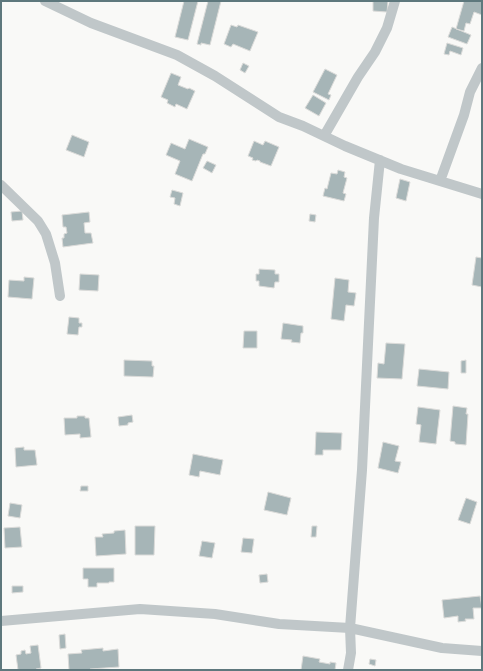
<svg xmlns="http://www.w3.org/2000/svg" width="483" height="671" viewBox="0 0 483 671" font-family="'Open Sans',sans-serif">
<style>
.building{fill:#a6b5b7;stroke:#dbdbd9}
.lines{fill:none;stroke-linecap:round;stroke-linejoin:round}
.minor{stroke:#c0c7c9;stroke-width:10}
</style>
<rect width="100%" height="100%" fill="#f9f9f7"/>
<path class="building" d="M184,1h14l-10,39 -13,-3z
M208,1h13l-11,44 -9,-2v2l-4,-1z
M373,1h15l-1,11 -14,-1z
M464,1h18v14l-8,-3 -4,12 -4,-1 -2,8 -8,-2z
M231,25l6,2 1,-2 20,7 -8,19 -17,-7 -2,3 -7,-3z
M452,27l19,8 -4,9 -19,-7z
M447,43l16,5 -2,7 -11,-4 -1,4 -5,-1z
M243,63l6,3 -4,7 -5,-3z
M325,69l12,6 -9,19 3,1 -2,5 -16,-8z
M171,73l10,4 -3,8 10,4 1,-1 6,3 -8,18 -11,-5 -1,3 -8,-4 1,-3 -7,-3z
M313,95l13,8 -7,13 -14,-8z
M72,135l17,7 -5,15 -18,-7z
M189,139l19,8 -3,7h-2l-11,27 -17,-7 5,-13 -14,-6 5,-12 14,6z
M254,141l9,4 2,-4 14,6 -8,19 -11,-4v-1l-3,-1 -1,1 -4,-1 1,-2 -5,-2z
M207,161l9,4 -4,8 -9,-5z
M338,170l7,2 -1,5 3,1 -4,15 3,1 -2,7 -21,-5 2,-8 2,1 4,-16 6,1z
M400,179l10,3 -4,19 -10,-3z
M172,190l11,3 -3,13 -6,-2 1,-6 -5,-1z
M22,211l1,9 -11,1 -1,-9z
M89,212l1,10 -6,1 1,10h6l2,10 -30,4 -1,-9h2v-4l3,-1 -1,-6h-3l-1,-12z
M310,214l6,1 -1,7 -6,-1z
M476,257l6,1v29l-10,-2z
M259,269l16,1v4h4v8h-4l-1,6 -15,-2v-5h-3v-7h3z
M80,274l19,1 -1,16 -19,-1z
M24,277l10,1 -2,21 -24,-2 1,-17 15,1z
M335,278l14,2 -1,12 8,1 -2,13 -8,-1 -2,16 -13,-2z
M69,317l10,1v5h3v4h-3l-1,8 -11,-1z
M283,323l20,3v7h-2l-1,10 -9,-1 1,-2 -11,-1z
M244,331h13v17h-14z
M386,343l19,1 -3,35 -25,-1 1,-15 6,1z
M124,360l28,1v5h2l-1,11 -29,-1z
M466,360v13h-5v-12z
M419,369l30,3 -1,17 -31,-3z
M453,406l14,2 -1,6h2l-2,31 -11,-1v-2l-5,-1z
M418,407l22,3 -4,34 -17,-2 2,-17 -5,-1z
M132,415l1,7 -5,1v2l-9,1 -1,-9z
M77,416h8v2h4l2,19 -11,1v-4l-15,1 -1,-17h13z
M316,432l26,1 -1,17h-18v5h-8z
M383,442l16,4 -4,15 6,1 -3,11 -20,-5z
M24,447v3h11l2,15 -21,2 -1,-19z
M193,454l30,6 -3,15 -20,-4 -1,6 -10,-2z
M81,486h7v5h-8z
M268,492l23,6 -4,17 -23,-5z
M466,498l11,4 -7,22 -12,-4z
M10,503l12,2 -2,13 -12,-2z
M135,526h20l-1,29h-19z
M312,526h5l-1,11h-5z
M20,527l2,20 -17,1 -1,-20z
M125,530l1,24 -30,2 -1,-19h8l-1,-3 12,-1v-2z
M243,538l11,1 -2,14 -11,-1z
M202,541l13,2 -3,15 -13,-2z
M83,568h31v14h-5v1h-12v4h-9v-8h-5z
M267,574l1,8 -8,1 -1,-8z
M12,586h11v6l-11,1z
M480,596l2,12h-9l1,11h-9l1,2 -8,1v-6l-14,2 -2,-18z
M65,634l1,14 -6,1 -1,-14z
M38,645l3,23 -5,1 1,1h-19l-2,-15 5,-1v-3l4,-1 1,4 5,-1 -1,-7z
M103,648v3l15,-2 1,18 -29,2v1h-21l-1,-16 14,-1 -1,-3z
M303,656l17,3 -1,3 11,2v-2l6,1 -1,7h-34z
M370,659l6,1 -1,6 -6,-2z"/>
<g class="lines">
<path class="minor" d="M45,1l46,22 86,32 38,21 64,41 24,9 42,20 56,23 81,25
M324,136l34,-59 17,-25 12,-24 8,-27
M440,181l24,-66 6,-23 12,-24
M1,185l37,36 8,13 9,29 5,33
M1,621l139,-12 75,5 64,10 71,4 92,20 40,3
M348,670l3,-17 -1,-25 12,-158 12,-252 6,-58"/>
</g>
<rect width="483" height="671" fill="none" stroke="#5e787d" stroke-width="4"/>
</svg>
